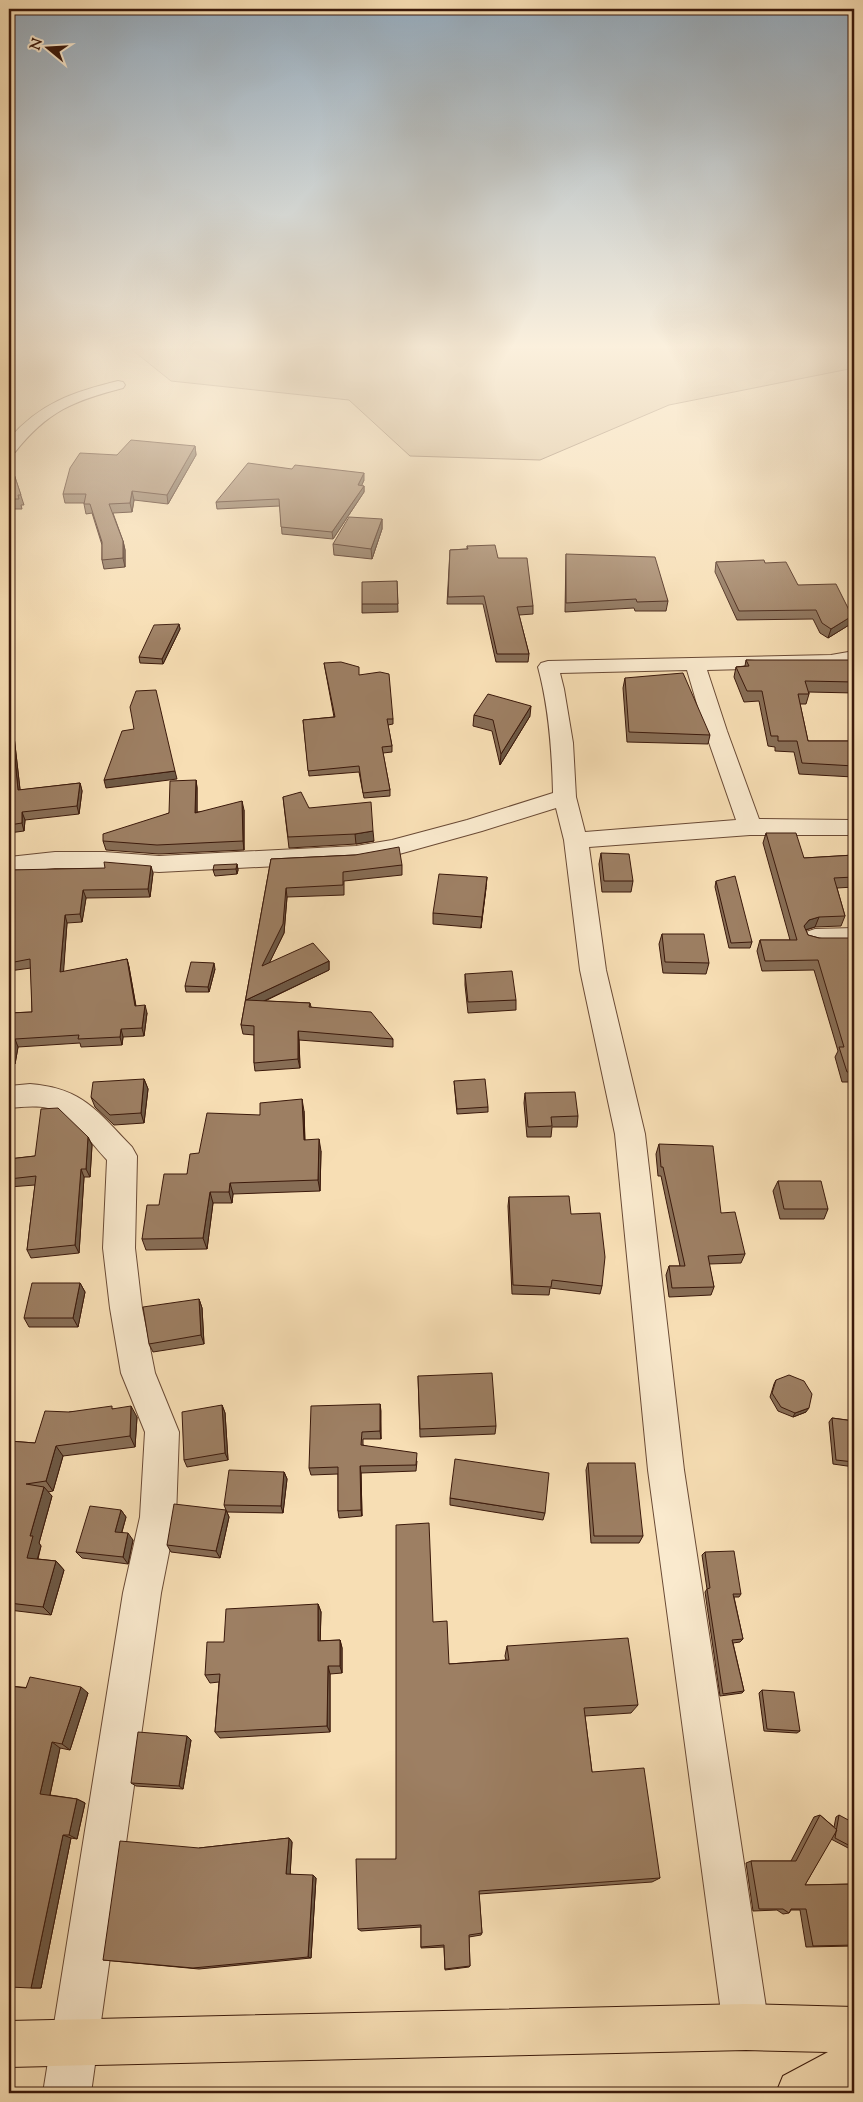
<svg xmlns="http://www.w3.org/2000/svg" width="863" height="2102" viewBox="0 0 863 2102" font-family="'Sorts Mill Goudy',serif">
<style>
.green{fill:#d7bd97;stroke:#896b51}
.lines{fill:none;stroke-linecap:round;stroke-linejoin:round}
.minor-casing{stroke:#6a4a35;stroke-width:2}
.primary-casing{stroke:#3b190b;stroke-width:2}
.minor{fill:#faeace;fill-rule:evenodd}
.primary{fill:#f7deb4;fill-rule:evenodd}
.wall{fill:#876d55;stroke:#3b190b}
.shaded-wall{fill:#6e5945;stroke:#3b190b}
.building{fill:#9d7f63;stroke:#3b190b}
</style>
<rect width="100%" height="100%" fill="#f7deb4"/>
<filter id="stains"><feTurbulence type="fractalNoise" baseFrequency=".004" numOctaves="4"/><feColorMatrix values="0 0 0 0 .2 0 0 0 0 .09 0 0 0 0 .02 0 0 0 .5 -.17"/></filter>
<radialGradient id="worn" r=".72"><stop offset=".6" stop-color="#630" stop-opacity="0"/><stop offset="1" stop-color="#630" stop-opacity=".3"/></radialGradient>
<path class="green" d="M131,349h723v19l-185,37 -129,55 -130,-4 -61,-56 -178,-19z"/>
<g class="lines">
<g class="minor-casing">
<path id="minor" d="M118,381l5,1 2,3 -2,3c-50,13 -75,23 -108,64l-6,2v-15c31,-36 64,-47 109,-58z
M854,651v12l-23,4 -124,3 20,61 32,88 92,1 3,1v14h-104l-161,12 17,123 39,164 39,336 85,557 -7,16 -16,7 -16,-7 -7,-16 -75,-557 -33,-336 -35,-164 -16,-130 -8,-32 -74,23 -90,25 -36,6 -197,10 -55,-4h-49l-46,5v-16l46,-5h49l55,4 197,-10 36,-6 75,-20 86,-27c-1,-43 -4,-85 -15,-126l3,-4 7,-2 283,-6zM687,670l18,61 31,89 -151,12 -9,-35 -3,-54 -9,-54 -4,-16z
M854,928v18l-39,1 -9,-3 -4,-6 4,-6 9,-3z
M30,1084c53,4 68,28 102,63l5,9 -2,92 7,60 13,65 24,59 -3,85 -15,76 -70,500h-48l80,-500 17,-76 5,-85 -24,-59 -11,-65 -7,-60 4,-88c-15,-16 -37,-47 -59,-52 -13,-3 -26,-1 -39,0v-22z"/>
</g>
<g class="primary-casing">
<path id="primary" d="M746,2004l108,3v82l-7,4h-71l7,-17 45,-24 -82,-2 -737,17v-46z"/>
</g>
<use href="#minor" class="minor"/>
<use href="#primary" class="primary"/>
</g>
<path class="wall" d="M195,446l1,9 -28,49 -34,-4 -2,12 -19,1 10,28 2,9v17l-21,2 -2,-9v-15l-10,-32 -6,1 -2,-10v-1h-19l-2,-9 54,-39z
M9,459l15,46h-3l1,4h-13z
M364,480l-3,6h3v6l-31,47 -51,-5 -2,-28 -63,3 -1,-7z
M382,519v10l-10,30 -38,-4 -1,-11z
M467,546l31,12 35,48v8l-14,1 10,39 -1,8h-32l-13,-58h-36l3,-54 17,-1z
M566,554l102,47 -2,10h-31l-1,-3 -69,4z
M716,562l49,1 33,22 51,40 -21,13 -8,-5 -7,-14 -76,1 -22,-48z
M397,581l1,31 -36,1v-9z
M179,624l1,5 -17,35 -23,-1 -1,-6z
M746,660l108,6v27l-45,-1v2l-3,10h-6l8,37h46v39l-1,-3 -54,-3 -5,-22 -19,-1v-4l-7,-1 -9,-45 -15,1 -10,-25 2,-10 9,-1z
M324,663l35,12 34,44v5l-5,1 4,21v6l-9,1 7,37v6l-26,2 -5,-26 -50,4 -6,-56 31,-3z
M625,678l85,57 -2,9 -81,-2 -4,-54z
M474,715l56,1 -30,49 -8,-34 -19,-5z
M9,728l5,8 6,54 60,-7 2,8 -3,23 -54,6 -1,11 -15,2z
M196,780l1,8v24l47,-2v40l-85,4 -53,-4 -3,-9 66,-28z
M283,797l26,11 65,33 -18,3 -67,4z
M766,833l38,25 50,-3v32l-17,1 8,28 -4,10 -26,1 -9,3 2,5 11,3 35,6v138h-12l-7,-25 3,-6 -24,-81 -52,1 -5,-20 3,-11h30l-27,-97z
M601,853l32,28 -2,11h-29l-3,-28z
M355,855l47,10v10l-58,6v14l-57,2 -3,36 -15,30 60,-2v9l-64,31 45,2 1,4 82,32v8l-94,-7 1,28 -45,3 -1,-8v-28l-11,-1 -2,-9 30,-166z
M237,864l1,6 -1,4 -22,2 -2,-6z
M9,870l144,3 -3,24 -64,1 -4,24 -15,1 -4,49 64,-13 2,8 7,39 11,7 -3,23 -21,1 -1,8 -41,2 -1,-4 -62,4 -3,17h-6v-51l23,-1 -1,-44 -22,3z
M716,881l36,61 -2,6h-21l-14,-61z
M486,888l-5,40 -48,-4v-11z
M662,934l47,29 -3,11 -43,-1 -4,-29z
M215,969l-6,23h-23l-1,-6z
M465,974l51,26v10l-48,3 -3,-28z
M144,1079l4,10 -4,34 -30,2 -19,-18 -4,-10z
M454,1081l34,26v5l-31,2z
M525,1093l53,23 -1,11h-25l-1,10h-24l-3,-34z
M304,1111l1,29 16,11 -1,40 -87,3 -1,9h-19l-6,46 -61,1 -4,-11 17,-34 28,-31 12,-21 61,-38z
M88,1137l4,8 -2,32h-6l-5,76 -48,5 -4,-8 8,-65 -26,2v-28l26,-3z
M659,1144l62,69 24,41 -4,9 -32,1 5,23 -3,8 -42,2 -3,-22 3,-9h11l-19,-90h-3l-2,-22z
M778,1181l50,28 -4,10h-44l-7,-28z
M509,1197l62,17 31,72 -2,8 -50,-6 -1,7 -37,-1 -4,-88z
M80,1283l5,9 -7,35h-49l-5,-9z
M199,1299l3,9 2,36 -51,8 -4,-8z
M418,1376l78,50 -1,8 -75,3z
M776,1380l30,32 -13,5 -15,-6 -8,-14 4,-13z
M380,1404l1,35h-18v6l54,16 -1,10 -55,2 1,43 -23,2 -1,-7v-37l-27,1 -2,-7z
M222,1405l3,8 3,47 -41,7 -3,-7z
M113,1409l24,8 -2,30 -72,9 -10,35 -5,1 4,4 -13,47 2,3 -3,13 18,2 8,9 -13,45 -42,-5v-169l26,2 34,-31z
M832,1418l22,3v46l-21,-3 -4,-42z
M588,1463l55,73 -4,7h-48l-5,-73z
M284,1472l3,7 -4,34 -56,-1 2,5 -9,41 -49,-6 -4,-7 59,-35 -2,-5z
M450,1498l95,15 -2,7 -93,-15z
M121,1510l5,7 -4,15 11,8 -5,24 -46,-6 -6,-6z
M705,1552l36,42 -2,3h-5l9,42 -3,3 -7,1 11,48 -2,2 -22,3 -15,-104 2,-3 -5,-34z
M318,1604l3,8 -1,29 20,-1 2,8v25l-12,1v58l-110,6 -5,-6 4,-50 -9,1 -5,-8 19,-33z
M433,1622l16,42 57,-4 -1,-4 2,-10 131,59 -7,8 -46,3 7,56 68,106 -8,4 -173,12 3,39 -1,2 -12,2 1,29 -1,1 -24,3 -1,-23 -23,1v-21l-60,4 -3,-2 38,-70z
M9,1686l79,7 -18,57 -10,-2 -10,47 27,4 8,4 -8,36 -6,-1 -30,150h-10z
M762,1690l38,41 -3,2 -33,-2 -5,-38z
M187,1736l4,4 -8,49 -47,-3 -5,-3z
M820,1815l14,12 2,-10 3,-2 15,33 -4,1 -19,-10 -26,46 49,-1v62l-48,1 -6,-37h-9l-2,3 -6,1 -6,-4 -24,1 -7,-48 5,-2h40l23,-44z
M289,1838l3,4 -2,32 26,4 -5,80 -112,11 -96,-9 96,-112z"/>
<path class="shaded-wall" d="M195,446l1,9 -28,49 -1,-9z
M364,473v7l-5,12 -1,-7z
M364,486v6l-31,47 -1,-7z
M132,491l2,9 -2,12 -2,-9z
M382,519v10l-10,30 -1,-10z
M123,541l2,9v17l-2,-9z
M852,616l-3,9 -21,13 3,-9z
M179,624l1,5 -17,35 -1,-5z
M531,706l-1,10 -30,49 1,-11z
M12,728l2,8 7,62 -3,-8z
M175,771l2,8 -71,9 -2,-8z
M196,780l1,8v34l-2,-9z
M80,783l2,8 -3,23 -2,-8z
M242,801l2,9v40l-1,-9z
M22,812l3,8 -1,11 -2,-8z
M373,831l1,10 -18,3 -1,-10z
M237,864l1,6 -1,4 -1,-5z
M151,866l2,7 -3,24 -2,-8z
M487,877l-1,11 -5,40 1,-11z
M286,888l1,9 -3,36 -21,43 -1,-10z
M83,890l3,8 -4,24 -2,-8z
M65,915l2,8 -4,57 -3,-8z
M819,917l-4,10 -10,3 -1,-4 5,-6z
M127,959l2,8 8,46 -2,-7z
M329,961v9l-82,39 -1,-9z
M214,963l1,6 -6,23 -1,-5z
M145,1005l2,8 -3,23 -2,-8z
M121,1029l2,8 -1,8 -2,-8z
M298,1031l1,9 1,28 -2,-9z
M15,1039l3,8 -3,17 -3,-8z
M144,1079l4,10 -4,34 -3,-10z
M302,1099l2,12 1,40 -1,-11z
M88,1137l4,8 -2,32 -4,-8z
M319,1139l2,12 -1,40 -2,-11z
M81,1169l3,8 -5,76 -4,-8z
M230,1183l3,11 -1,9 -3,-11z
M210,1192l3,11 -6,46 -4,-11z
M80,1283l5,9 -7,35 -5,-9z
M199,1299l3,9 2,36 -3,-9z
M380,1404l1,7v28l-1,-8z
M222,1405l3,8 3,47 -3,-7z
M131,1406l6,11 -2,30 -5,-11z
M809,1408l-3,4 -13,5 2,-4z
M56,1446l7,10 -10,35 -7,-10z
M360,1466l1,7 1,43 -1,-6z
M284,1472l3,7 -4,34 -2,-7z
M44,1487l8,9 -13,47 2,3 -6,21 -8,-9 3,-22z
M121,1510l5,7 -6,21 -5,-6z
M226,1510l3,7 -9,41 -4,-7z
M128,1533l5,7 -5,24 -5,-7z
M56,1561l8,9 -13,45 -8,-8z
M318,1604l3,8 -1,37 -2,-8z
M340,1640l2,8v25l-2,-7z
M328,1666l2,8v58l-3,-6z
M81,1687l7,6 -18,57 -8,-6z
M187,1736l4,4 -8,49 -4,-3z
M52,1742l8,6 -11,51 -9,-5z
M77,1799l8,4 -8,36 -8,-4z
M63,1835l8,3 -30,150h-10z
M289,1838l3,4 -2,35 -4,-3z
M313,1875l3,3 -5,80 -3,-1z"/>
<path class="building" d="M131,440l64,6 -28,49 -35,-4 -2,12 -21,1 14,37v17l-21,2v-18l-12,-38h-6l2,-10h-23l7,-26 10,-15 37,2z
M9,459l12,36h-3l1,4h-10z
M248,463l44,6 3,-4 69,8 -6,12 6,1 -32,46 -51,-5 -2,-28 -63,3z
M349,517l33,2 -11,30 -38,-5z
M495,545l3,13h29l6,48 -16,1 12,47h-32l-13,-58 -36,1 2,-47 18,-1 -1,-3z
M566,554l89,3 13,44 -31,1 -1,-3 -70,4z
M764,560l1,3 21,-1 12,23 38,-1 16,32 -21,13 -9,-6 -6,-13 -77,1 -23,-49z
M397,581l1,23h-36v-22z
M179,624l-17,35 -23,-2 15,-32z
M746,660h106l2,6v16l-49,-1 4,13h-11l10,47h46v25l-52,-3 -5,-22h-19v-5h-7l-9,-45h-15l-11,-24 13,-1z
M341,662l18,5v8l21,-3 9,2 4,45h-6l5,27 -10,1 8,43 -27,3 -4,-27 -51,5 -5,-51 32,-3 -11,-54z
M683,673l27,62 -81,-3 -4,-54z
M156,690l19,81 -71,9 18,-49 12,-2 -4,-22 6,-16z
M488,694l43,12 -30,48 -8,-34 -19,-5z
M9,728h3l6,62 62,-7 -3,23 -55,6v11l-13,2z
M196,780l-1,33 47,-12 1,40 -86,4 -54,-4v-7l66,-21 1,-32z
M301,792l8,16 62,-6 2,29 -18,3 -67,3 -5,-40z
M766,833h30l8,25 50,-3v22l-20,1 11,38 -26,1 -10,3 -5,6 4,9 11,3h33l2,6v128h-7l-8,-25h5l-26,-87 -53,1 -5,-21h37z
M399,847l3,18 -59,7v13l-57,3 -3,36 -21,42 51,-23 16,18 -83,39 64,3 -1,4 62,5 22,27 -95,-8v28l-44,4v-37l-13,-1 30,-166 84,-4z
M601,853l28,1 4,27h-29z
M104,862l47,4 -3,23 -65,1 -3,24 -15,1 -5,57 67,-13 8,47 10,-1 -3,23 -21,1 -1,8 -42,2 1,-4 -64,4 -3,17h-3v-43l23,-1 -2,-53 -21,4v-93l96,-2z
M237,864l-1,5 -23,1 1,-5z
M439,874l48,3 -5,40 -49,-4z
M735,876l17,66 -21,1 -15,-62z
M662,934h42l5,29 -44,-1z
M191,962l23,1 -6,24 -23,-1z
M512,971l4,29 -48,2 -3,-28z
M144,1079l-3,34 -31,2 -19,-18 2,-15z
M485,1079l3,28 -31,2 -3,-28z
M575,1092l3,24 -27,1 1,9 -24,1 -3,-34z
M302,1099l2,41 15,-1 -1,41 -88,3 -1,9h-19l-7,46 -61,1 5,-34h12l5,-31h23l3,-20 9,-1 8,-40 53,2v-12z
M58,1108l30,29 -2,32h-5l-6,76 -48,5 9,-74 -27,3v-20l26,-3 6,-47z
M659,1144l54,2 8,67 14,-1 10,42 -37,2 6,31 -42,1 -3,-22h16l-22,-99h-2z
M778,1181h43l7,28h-44z
M569,1196l2,18 29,-1 5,44 -3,29 -50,-6 -1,7 -38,-2 -4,-88z
M32,1283h48l-7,35h-49z
M199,1299l2,36 -52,9 -6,-37z
M492,1373l4,53 -76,3 -2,-53z
M789,1375l15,6 8,13 -3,14 -14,5 -14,-6 -9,-14 4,-13z
M380,1404v27l-18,1 -1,13 56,8 -1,12 -56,1 1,44 -23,1v-44l-29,1 2,-62z
M222,1405l3,48 -41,7 -2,-48z
M112,1406v3l19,-3 -1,30 -74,10 -10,35 -20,3 18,3 -14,49h3l-6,22 29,3 -13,46 -34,-4v-162l26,2 10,-32 24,1z
M832,1418l22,3v41l-18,-2z
M455,1459l94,14 -4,40 -95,-15z
M588,1463h47l8,73h-49z
M229,1470l55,2 -3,34 -57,-1z
M174,1504l52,6 -10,41 -49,-6z
M90,1506l31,4 -6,22 13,1 -5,24 -47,-5z
M429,1523l4,99 14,-1 2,43 60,-4 -2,-14 121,-8 10,67 -54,3 8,64 52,-4 16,110 -181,13 3,42 -13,2 1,31 -25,3 -1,-24 -23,2v-22l-63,4 -2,-70h40v-334z
M734,1551l7,43h-8l10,45 -11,1 12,51 -21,3 -16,-105 3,-1 -5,-36z
M318,1604v37l22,-1v26h-12l-1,60 -112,6 5,-58 -15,1 2,-33h17l2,-33z
M30,1677l51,10 -19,57 -10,-2 -12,52 37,5 -8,36h-6l-32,153 -22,-1v-301l17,2z
M762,1690l32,2 6,39 -33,-2z
M138,1732l49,4 -8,50 -48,-3z
M820,1815l17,15 -32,55 49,-1v61l-41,1 -7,-37h-15l-2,4 -6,-4h-24l-8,-48h45z
M839,1815l15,8v25l-19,-10z
M289,1838l-3,36 27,1 -5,82 -115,11 -90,-8 17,-119 79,7z"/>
<linearGradient id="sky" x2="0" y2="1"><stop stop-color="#94aabc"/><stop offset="0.54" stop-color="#fbf0dd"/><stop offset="1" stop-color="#fbf0dd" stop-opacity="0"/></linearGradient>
<rect width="863" height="643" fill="url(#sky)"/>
<rect width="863" height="2102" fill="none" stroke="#f7deb4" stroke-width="30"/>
<rect x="10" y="10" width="843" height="2082" fill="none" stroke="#3b190b" stroke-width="2.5"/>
<rect x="15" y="15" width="833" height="2072" fill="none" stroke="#3b190b"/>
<g transform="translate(48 48) rotate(288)" stroke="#faeace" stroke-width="4" paint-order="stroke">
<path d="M0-4L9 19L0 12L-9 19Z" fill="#3b190b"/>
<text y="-8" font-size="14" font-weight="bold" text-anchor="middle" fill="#3b190b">N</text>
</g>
<rect width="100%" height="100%" filter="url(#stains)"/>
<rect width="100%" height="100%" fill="url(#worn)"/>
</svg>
